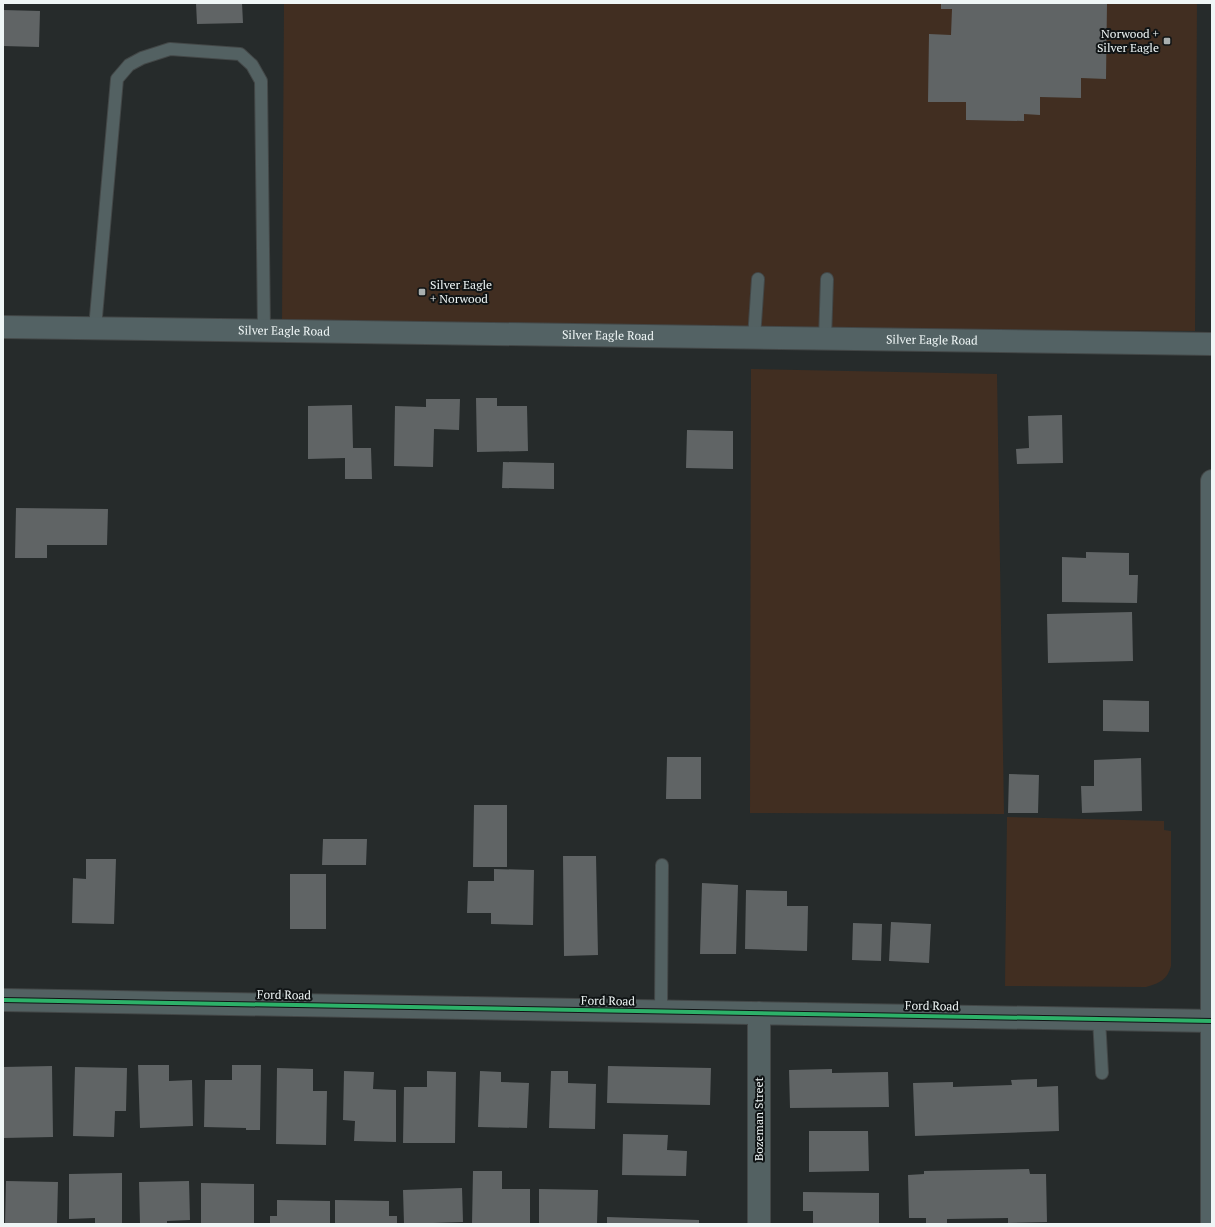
<svg xmlns="http://www.w3.org/2000/svg" width="1215" height="1227" viewBox="0 0 1215 1227" font-family="'PT Serif',serif">
<style>
.green{fill:#412e21}
.building{fill:#606465}
.lines{fill:none;stroke-linecap:round;stroke-linejoin:round}
.lane-casing{stroke:#434747;stroke-width:14}
.street-casing{stroke:#434747;stroke-width:24}
.secondary-casing{stroke:#434747;stroke-width:24}
.lane{stroke:#536162;stroke-width:12}
.street{stroke:#536162;stroke-width:22}
.secondary{stroke:#536264;stroke-width:22}
.cycleway-casing{stroke:#101415;stroke-width:6}
.cycleway{stroke:#2db169;stroke-width:4}
.poi-dot{fill:#a9afaf;stroke:#101415;stroke-width:1.5}
.labels{text-anchor:middle;stroke-width:4;stroke-linejoin:round;paint-order:stroke}
.poi-label{font-size:12px;fill:#eff6f6;stroke:#101415;text-anchor:end}
.street-label{font-size:12px;fill:#eff6f6;stroke:#101415}
</style>
<rect width="100%" height="100%" fill="#262b2b"/>
<path class="green" d="M284,3h913l-2,328 -913,-7z
M751,369l246,5 7,440 -254,-1z
M1007,817l157,4v9l7,1v135c-4,14 -11,17 -25,21l-141,-1z"/>
<path class="building" d="M196,3h46l1,20 -46,1z
M941,3h166l-1,76 -25,-1v20l-41,-1v18l-16,-1v7l-58,-1v-18h-38l1,-68 22,1 1,-26h-11z
M3,10l37,1 -1,36 -36,-1z
M476,398h21v8h30l1,45 -51,1z
M426,399h34l-1,31 -25,-1 -1,38 -39,-1 1,-60 31,1z
M352,405l1,43h18l1,31h-27v-21l-37,1v-53z
M1062,415l1,48 -46,1 -1,-15 13,-1 -1,-32z
M687,430l46,1v38l-47,-1z
M503,462l51,1v26l-52,-1z
M16,508l92,1 -1,36h-60v13h-32z
M1086,552l43,1v22h9l-1,28 -75,-1v-45l24,1z
M1132,612l1,49 -85,2 -1,-49z
M1103,700l46,1v31l-46,-1z
M667,757h34v42h-35z
M1141,758l1,53 -60,2 -1,-27h13v-26z
M1009,774l30,1 -1,38h-30z
M474,805h33v62h-34z
M323,839h44l-1,26h-44z
M563,856h33l2,99 -34,1z
M86,859h30l-2,65 -42,-1 1,-45 13,1z
M494,869l40,1 -1,55 -42,-1v-11h-24l1,-32h26z
M290,874h36v55h-36z
M702,883l36,2 -2,69h-36z
M746,890l41,1v15h21l-1,45 -62,-2z
M891,922l40,2 -2,39 -40,-2z
M853,923l29,1 -1,37 -29,-1z
M138,1065h31v16l23,-1 1,46 -53,2z
M232,1065h29l-1,65h-14v-2l-42,-1 1,-47h27z
M52,1066l1,71 -50,1v-71z
M608,1066l103,2 -1,37 -103,-2z
M75,1067l52,1 -1,43h-11l-1,26 -41,-1z
M277,1068l36,1v22h14l-1,54 -50,-1z
M832,1069v4l56,-1 1,35 -99,1 -1,-38z
M344,1071l30,1 -1,17 23,1v52l-42,-1 1,-20 -12,-1z
M427,1071l29,1 -1,71h-52l1,-56h23z
M480,1071l21,1v10l28,1 -2,45 -49,-1z
M551,1071h17v12l28,1 -1,45 -46,-1z
M1037,1079v8l21,-1 1,45 -144,5 -2,-53 40,-1v5l59,-2 -1,-5z
M809,1131h59l1,40 -60,1z
M623,1134l45,1 -1,15 20,1 -1,25 -64,-1z
M1029,1169l1,5h16l1,48 -39,1v-5l-61,1v5h-21v-6h-17l-1,-43 16,-1v-3z
M473,1171h29v18h28v34l-58,1z
M122,1173v51h-27v-6l-26,1v-45z
M6,1181l52,1 -1,42h-52z
M189,1181l1,39 -23,1v3h-27l-1,-42z
M201,1183l53,1v40h-53z
M462,1188l1,34 -59,2 -1,-34z
M539,1189l59,1 -1,34h-58z
M803,1192l76,1v31h-66v-13h-10z
M277,1200l53,1v23h-60v-8h7z
M335,1200l54,1v15h8v8h-62z
M607,1217l92,3v4h-92z"/>
<g class="lines">
<g class="lane-casing">
<path id="lane" d="M95,328l22,-249 12,-14 13,-7 28,-9 70,5 12,11 9,16 3,250
M754,338l4,-59
M825,339l2,-60
M661,1011l1,-146
M1099,1019l3,54"/>
</g>
<g class="street-casing">
<path id="street" d="M3,1000l1209,21
M759,1013v211"/>
</g>
<g class="secondary-casing">
<g id="secondary">
<path id="s1" d="M3,327l1209,17"/>
<path d="M1212,1224v-743"/>
</g>
</g>
<use href="#lane" class="lane"/>
<use href="#street" class="street"/>
<use href="#secondary" class="secondary"/>
<g class="cycleway-casing">
<path id="cycleway" d="M3,1000l1209,21"/>
</g>
<use href="#cycleway" class="cycleway"/>
</g>
<g class="poi-dot">
<rect x="1163" y="37" width="8" height="8" rx="2"/>
<rect x="418" y="288" width="8" height="8" rx="2"/>
</g>
<g class="labels">
<g class="poi-label">
<text x="1159" y="38">Norwood +<tspan x="1159" dy="14">Silver Eagle</tspan></text>
<text x="430" y="289" text-anchor="start">Silver Eagle<tspan x="430" dy="14">+ Norwood</tspan></text>
</g>
<g class="street-label">
<text dy="4" stroke="none"><textPath href="#s1" startOffset="281">Silver Eagle Road</textPath></text>
<text dy="4" stroke="none"><textPath href="#s1" startOffset="605">Silver Eagle Road</textPath></text>
<text dy="4" stroke="none"><textPath href="#s1" startOffset="929">Silver Eagle Road</textPath></text>
<text transform="translate(284 995) rotate(1)" y="4">Ford Road</text>
<text transform="translate(608 1001) rotate(1)" y="4">Ford Road</text>
<text transform="translate(932 1006) rotate(1)" y="4">Ford Road</text>
<text transform="translate(759 1119) rotate(-90)" y="4">Bozeman Street</text>
</g>
</g>
<rect width="1215" height="1227" fill="none" stroke="#eff6f6" stroke-width="8"/>
</svg>
